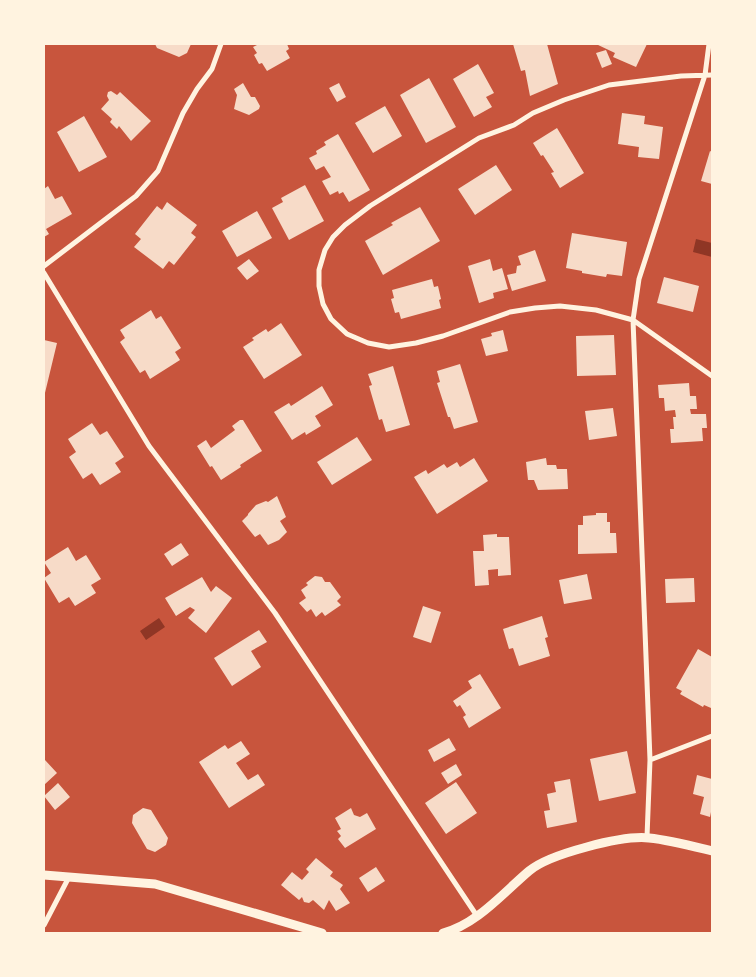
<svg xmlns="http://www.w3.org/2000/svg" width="756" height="977" viewBox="0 0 756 977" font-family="'Nunito Sans',sans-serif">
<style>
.water{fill:#8f3625}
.building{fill:#f7dbc8}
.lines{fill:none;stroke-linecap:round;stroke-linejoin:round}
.minor{stroke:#fff3e0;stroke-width:5}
.tertiary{stroke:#fff3e0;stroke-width:9}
</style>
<rect width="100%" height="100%" fill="#c8553d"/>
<path class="water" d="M696,239l16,4v14l-19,-5z
M159,618l6,9 -19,13 -6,-9z"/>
<path class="building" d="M155,44h36l-4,9 -8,4 -22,-9z
M259,44h28l2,5 -3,2 4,7 -23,13 -5,-8 -3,1 -5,-9 3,-2 -4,-6z
M513,44h34l11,40 -28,12 -5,-26 -4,1z
M596,44h51l-11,23 -23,-10 2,-4z
M606,50l6,14 -10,4 -6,-15z
M478,64l16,29 -8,4 6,10 -18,10 -21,-38z
M429,78l27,49 -30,16 -26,-48z
M243,83l8,14h4l5,9 -1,3 -10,6 -15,-6 3,-14 -3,-6z
M339,83l7,14 -9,5 -8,-14z
M111,91l6,4 3,-3 31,29 -20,20 -12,-15 -2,3 -7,-7 2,-3 -11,-10 8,-9 -2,-4 1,-4z
M385,106l17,30 -29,17 -18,-30z
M622,113l23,3 -1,8 19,3 -4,32 -21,-2 1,-10 -21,-3z
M84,116l23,41 -28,15 -22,-40z
M557,128l27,45 -24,15 -9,-15 3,-1 -11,-17 -2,1 -8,-13z
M338,134l32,56 -21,12 -6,-10 -4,2 -1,-3 -8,4 -8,-14 9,-4 -7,-11 -8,4 -7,-12 8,-4 -1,-3 10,-6 -2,-3z
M710,151l2,1v32l-11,-3z
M496,165l16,25 -37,25 -17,-26z
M305,185l19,36 -35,19 -17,-32 11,-6 -2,-4z
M48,186l7,13 7,-3 10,18 -26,15 3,5 -5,3v-48z
M167,202l30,23 -6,8 5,4 -22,28 -5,-4 -6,8 -29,-22 7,-8 -6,-5 22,-28 5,4z
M420,207l20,34 -57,34 -18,-34 28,-16 -2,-2z
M257,211l15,27 -35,19 -15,-26z
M572,233l55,9 -5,34 -15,-2 -1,3 -24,-4v-2l-16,-3z
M535,250l11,31 -34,10 -5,-16 9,-2 1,-7 4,-1 -3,-9z
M249,259l10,12 -12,9 -10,-12z
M490,259l3,12 9,-3 6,21 -15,4 1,5 -15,5 -11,-37z
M664,277l35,9 -6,26 -36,-9z
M432,279l2,8 4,-1 3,13 -2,1 2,8 -40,11 -2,-7 -4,1 -4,-14 3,-1 -2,-8z
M151,310l5,9 5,-3 20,32 -6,4 5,8 -30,19 -5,-9 -5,3 -20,-31 5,-4 -5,-8z
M281,323l21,32 -38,24 -21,-32 11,-7 -2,-2 14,-9 2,3z
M503,330l5,21 -22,5 -5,-17 11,-3 -1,-3z
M614,335l2,40 -39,1 -1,-40z
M44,340l13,3 -13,54z
M460,364l18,58 -24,7 -4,-12h-2l-11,-34 3,-1 -3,-11z
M393,366l17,59 -24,7 -4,-13 -3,1 -10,-34 3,-1 -4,-11z
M689,383l1,13h6l1,13h-7l1,5h15l1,14h-5l1,13 -32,2 -1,-14h4l-1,-12h3l-1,-7 -10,1 -1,-13h-5l-1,-13z
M322,386l11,19 -18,11 6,10 -15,9 -1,-3 -13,8 -18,-28 15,-9 2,3z
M613,408l4,28 -28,4 -4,-29z
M240,420h3l19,31 -22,14 1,2 -20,13 -9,-14 -2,1 -13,-21 9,-6 5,8 24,-18 -3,-4z
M92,423l8,12 7,-4 17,26 -9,6 6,9 -21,13 -8,-12 -9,6 -14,-22 7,-5 -8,-13z
M357,437l15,23 -40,25 -15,-23z
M474,458l14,23 -51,33 -23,-37 12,-7 2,4 16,-10 3,4 10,-6 3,5z
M546,458l1,7h9l1,4h10l1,20 -30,1 -4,-10h-6l-2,-18z
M277,496l9,21 -6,4 7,11 -8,8 -11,5 -8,-11 -5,3 -13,-16 6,-6v-1l8,-9 10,-4 2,1z
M596,513h11v9h3v11h6l1,20 -39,1v-29h5v-9l13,-1z
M497,534v3h12l2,38 -13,1v-7l-10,1 1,15 -14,1 -2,-35h11l-1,-16z
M181,543l8,12 -17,11 -8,-12z
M68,547l8,14 10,-6 15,24 -10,6 5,8 -21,13 -6,-9 -10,6 -15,-25 7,-5 -7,-11z
M587,574l5,25 -28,5 -5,-24z
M315,576l7,1 3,5h5l11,15 -4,4 4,4 -16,11 -3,-4 -6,5 -5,-8 -4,3 -8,-9 7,-5 -5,-8 7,-5 -2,-2z
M202,577l9,15 5,-6 16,12 -26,35 -18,-15 7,-8 -5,-3 -14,9 -11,-18z
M694,578l1,24 -29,1 -1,-24z
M423,606l18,6 -10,31 -18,-6z
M542,616l6,21 -3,1 5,18 -31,10 -6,-18 -4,1 -6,-20z
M259,630l8,12 -16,9 10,16 -29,19 -18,-28z
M698,649l14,8 -1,51 -7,-3 -1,2 -23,-13 2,-3 -6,-3z
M480,674l21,34 -32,20 -6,-11 3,-2 -6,-10 -3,2 -4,-6 19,-13 -4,-7z
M449,738l7,12 -22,12 -6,-12z
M241,741l9,13 -14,9 12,17 10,-6 7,11 -36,23 -30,-46 26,-17 3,4z
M627,751l9,42 -37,8 -9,-42z
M45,760l12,13 -13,12v-24z
M456,764l6,11 -14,9 -7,-11z
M697,775l15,4v34l-1,-1 -1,5 -10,-3 4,-17 -11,-3z
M570,779l7,43 -30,6 -3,-17 6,-1 -3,-16 9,-2 -2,-10z
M456,782l21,31 -31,21 -21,-31z
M58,783l12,14 -15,13 -11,-14z
M143,808l8,2 17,28 -2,7 -11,7 -8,-3 -15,-26 1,-8z
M351,808l3,7 6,2 7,-4 9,16 -31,19 -7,-9 3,-3 -4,-5 4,-2 -6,-11z
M316,858l17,14 -3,4 13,9 -3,4 10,14 -14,8 -7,-11 -5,10 -11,-10 -4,3 -5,-1 -2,-5 -3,3 -18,-15 11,-13 10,8 7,-8 -3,-3z
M376,867l9,14 -17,11 -9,-14z"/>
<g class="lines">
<path class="minor" d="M712,75l-31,1 -72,9 -45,15 -31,13 -19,12 -35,13 -109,68 -25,19 -12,12 -8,13 -6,20v16l4,18 8,15 16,15 21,9 21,4 27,-4 27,-7 67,-24 25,-4 25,-2 36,4 37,10 79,56
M44,266l92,-70 22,-25 25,-58 14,-24 15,-20 9,-25
M44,273l105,173 126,167 202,303
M650,760l62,-24
M647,837l3,-77 -17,-440 6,-41 66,-204 4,-31
M44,925l25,-48"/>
<path class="tertiary" d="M44,875l111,9 167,49
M443,933c33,-8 60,-40 86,-62 20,-17 94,-36 120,-33 21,2 43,8 63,13"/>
</g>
<rect width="756" height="977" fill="none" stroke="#fff3e0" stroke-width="90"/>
</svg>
